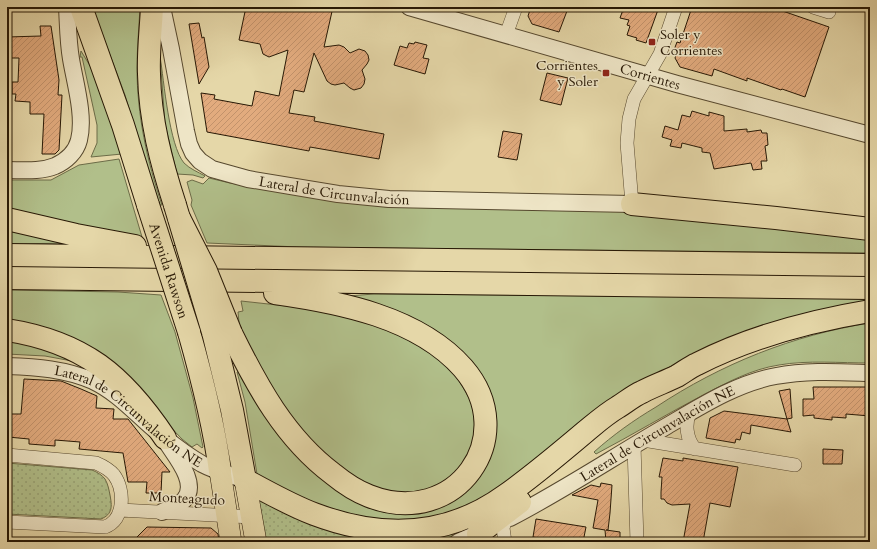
<svg xmlns="http://www.w3.org/2000/svg" width="877" height="549" viewBox="0 0 877 549" font-family="Cardo,serif">
<style>
.grass{fill:#b1bf8a;stroke:#6c6c48}
.park{fill:url(#park-dots);stroke:#6c6c48}
.building{fill:url(#building-hatch);stroke:#271805}
.lines{fill:none;stroke-linecap:round;stroke-linejoin:round}
.minor-casing{stroke:#56482e;stroke-width:14}
.tertiary-casing{stroke:#56482e;stroke-width:18}
.primary-casing{stroke:#271805;stroke-width:22}
.trunk-casing{stroke:#271805;stroke-width:24}
.motorway-casing{stroke:#271805;stroke-width:24}
.minor{stroke:#eee5c6;stroke-width:13}
.tertiary{stroke:#eee5c6;stroke-width:16}
.primary{stroke:#e5d7a8;stroke-width:21}
.trunk{stroke:#e5d7a8;stroke-width:22}
.motorway{stroke:#e5d7a8;stroke-width:22}
.trunk-bridge-casing{stroke:#271805;stroke-width:24;stroke-linecap:butt}
.motorway-bridge-casing{stroke:#271805;stroke-width:24;stroke-linecap:butt}
.trunk-bridge{stroke:#e5d7a8;stroke-width:22}
.motorway-bridge{stroke:#e5d7a8;stroke-width:22}
.poi-dot{fill:#8f2418;stroke:#eee5c6;stroke-width:1.5}
.labels{text-anchor:middle;stroke-width:3;stroke-linejoin:round;paint-order:stroke}
.poi-label{font-size:14px;fill:#271805;stroke:#eee5c6;text-anchor:start}
.street-label{font-size:14px;fill:#271805;stroke:#eee5c6}
</style>
<defs>
<pattern id="park-dots" width="8" height="8" patternUnits="userSpaceOnUse"><rect width="8" height="8" fill="#b1bf8a"/><path d="M2 2h.1M6 6h.1" fill="none" stroke="#98a376" stroke-width="1.8" stroke-linecap="round"/></pattern>
<pattern id="building-hatch" width="6" height="6" patternUnits="userSpaceOnUse"><rect width="6" height="6" fill="#e2ab7e"/><path d="M-1 1l2-2M0 6l6-6M5 7l2-2" fill="none" stroke="#c2926b"/></pattern>
</defs>
<rect width="100%" height="100%" fill="#e5d7a8"/>
<filter id="stains"><feTurbulence type="fractalNoise" baseFrequency=".005" numOctaves="4"/><feColorMatrix values="0 0 0 0 .2 0 0 0 0 .09 0 0 0 0 .02 0 0 0 .5 -.17"/></filter>
<radialGradient id="worn" r=".72"><stop offset=".6" stop-color="#630" stop-opacity="0"/><stop offset="1" stop-color="#630" stop-opacity=".3"/></radialGradient>
<path class="grass" d="M92,7h48c-1,20 -3,41 -3,61 0,47 10,93 25,137h-4l-33,-110z
M81,51l11,18 30,85 -31,3 6,-14v-18l-15,-68h-2z
M160,56c4,25 9,89 24,107 6,6 14,9 21,13l-2,2 -10,-3 -16,-1 -12,-50z
M119,159l23,78 -29,-3 -106,-23v-31h44l28,-15z
M209,178l21,5 112,19 46,5 242,4 240,26v16l-486,-5 -85,-1 -92,-4 -16,-38 1,-5 -5,-18 5,-2 11,4z
M7,224l65,19 -65,1z
M7,290l111,2 43,3 14,37 18,66 10,49 -1,1 -5,-4 -5,3 -10,-8 -57,-59 -118,-56z
M374,294l496,4v5l-185,56 -29,15 -144,110 -66,35 -81,4 -107,-43 -13,-78 -8,-30 7,-1 128,134 104,-30 -3,-102 -138,-76z
M241,301l82,9 53,14 51,25 28,25 20,34 1,30 -20,38 -34,18 -41,-2 -47,-27 -43,-46 -51,-86 -2,-21 5,-1z
M870,323v40c-29,0 -63,-3 -91,2 -27,4 -53,18 -76,30 -36,19 -71,40 -107,59l-2,-2c19,-17 40,-32 62,-45 65,-43 137,-72 214,-84z
M7,338l26,5 39,18 -27,-5 -38,-2z"/>
<path class="park" d="M7,463l85,7c5,2 10,5 13,9 3,5 4,11 5,16 2,11 3,19 -9,24l-94,-5z
M258,497l54,22 173,1 -35,17 -15,5h-172z"/>
<path class="building" d="M246,7h87l-9,40 15,-2 5,2 6,6 9,-4 6,2 3,4 1,5 -2,4 -5,6 3,9 -1,5 -3,4 -7,2 -4,-2 -6,-5 -9,2 -4,-1 -4,-3 -13,-28 -10,39 -10,-2 -5,23 26,4 -1,4 70,13 -5,25 -69,-12 -1,4 -102,-19 -6,-39 14,2 -1,4 38,7 3,-15 24,5 9,-46 -19,7 -6,-3 -3,-10 -21,-4z
M531,7h23l13,4 -8,21 -27,-8 -4,-8z
M624,7h35l-13,36 -10,-3 1,-2 -10,-3 3,-9 -3,-1 2,-5 -9,-2z
M692,7h79l58,20 -24,70 -23,-8 -1,1 -34,-12v3l-33,-12 -2,7 -32,-9 -5,-9 2,-6 -3,-2 3,-8 3,1z
M199,23l3,15 2,-1 5,30 -10,17 -10,-60z
M40,26h11l8,54 -1,15h4l-3,55 -4,4h-13l2,-40h-14v-12l-15,-1 1,-7h-4v-12h6l1,-24h-12v-21l34,-1z
M415,42l12,3 -4,13 6,1 -4,15 -31,-9 6,-19 7,2 2,-5 5,1z
M547,73l21,5 -7,27 -21,-5z
M692,111l17,5v-4l15,4v15l23,-2v3l14,-2 1,3h5l1,12 -3,1 2,15h-6l1,8 -9,1 -2,-7 -37,6 -4,-16 -8,-1v-4l-20,-5 -1,5 -11,-2 2,-6 -10,-3 3,-11 13,4 4,-15 8,2z
M503,131l19,3 -5,26 -19,-3z
M24,379l37,2 20,8 16,7 -1,12 18,1 -1,10h15l42,53h-8l-1,21h-15l1,-11h-19l-5,-29 -44,-4 1,-7 -25,-2v6l-26,-2v-5l-21,-2 -1,-23h14z
M813,387h57v29l-24,-2v4l-14,-1v3l-18,-2v-3l-11,1v-17h11z
M790,389l2,29 -5,1 -8,-28z
M724,411l63,8 4,13 -40,-7 -1,9 -8,-2 -2,8 -4,-1 -1,4 -29,-5 4,-20z
M823,449l20,1 -1,14h-19z
M663,458l20,3v-3l55,9 -8,40 -20,-4 -7,39h-20l7,-38 -18,1 -5,-2 -3,-4h-3v-7l1,-15h-3z
M601,483l11,2 -2,28 -2,17h-2l14,2v10h-14l-1,-12 -12,-2 5,-28 -26,-5 19,-10 9,2z
M536,519l50,8 -3,15h-21l-29,-5z
M147,527l64,1 7,6 1,8h-87z"/>
<g class="lines">
<g class="minor-casing">
<path id="minor" d="M813,7l16,5
M506,35l10,-28
M632,204l-5,-61 2,-24 5,-20 26,-45 16,-47
M690,412c-5,12 -4,26 5,37
M643,440l152,25
M634,445l3,97
M7,455l89,8c7,3 13,6 18,12 11,15 11,45 -9,52l-98,-5
M120,510l132,7
M505,542l-2,-14 5,-15"/>
</g>
<g class="tertiary-casing">
<g id="tertiary">
<path id="s1" d="M162,7l9,42 15,82 3,13 4,9 7,8 12,8 36,10 90,15 51,5 243,5"/>
<path id="s2" d="M409,7l268,77 193,51"/>
<path d="M7,170c16,0 33,2 48,-4 11,-5 21,-14 24,-26 6,-24 -4,-57 -8,-81 -3,-17 -3,-35 -4,-52"/>
<path id="s3" d="M7,366c30,1 58,3 86,15 28,13 48,39 72,57 11,9 25,19 37,26 13,7 29,11 43,16"/>
<path d="M162,512c7,-3 16,-6 22,-12 15,-16 -8,-43 -17,-57"/>
<path id="s4" d="M510,518c54,-28 105,-62 157,-92 34,-20 70,-43 109,-50 31,-6 63,-4 94,-3"/>
<path d="M458,542l30,-13"/>
</g>
</g>
<g class="primary-casing">
<path id="primary" d="M220,471l11,71
M245,480l11,62"/>
</g>
<g class="trunk-casing">
<path id="trunk" d="M81,7l42,118 25,80
M152,7c-1,22 -4,45 -3,67 1,46 12,88 26,131
M189,332c13,46 25,92 31,139
M213,332l19,78 13,70"/>
</g>
<g class="motorway-casing">
<path id="motorway" d="M632,204l144,14 94,11
M7,219l69,16 59,11
M7,255l863,10
M7,278l863,10
M7,330c76,12 116,45 158,108
M231,333c26,53 54,105 102,141 11,9 23,17 36,22 87,34 153,-60 94,-128 -45,-51 -124,-66 -188,-75
M245,480c23,12 45,25 69,34 66,25 133,24 192,-19 27,-19 53,-41 79,-63 11,-9 21,-18 33,-25 8,-5 15,-11 24,-15 11,-6 23,-10 35,-16 7,-4 13,-9 20,-12 55,-28 113,-43 173,-53
M478,534l42,-32"/>
</g>
<use href="#minor" class="minor"/>
<use href="#tertiary" class="tertiary"/>
<use href="#primary" class="primary"/>
<use href="#trunk" class="trunk"/>
<use href="#motorway" class="motorway"/>
<g class="trunk-bridge-casing">
<g id="trunk-bridge">
<path id="s5" d="M148,205l41,127"/>
<path d="M175,205l38,127"/>
</g>
</g>
<g class="motorway-bridge-casing">
<path id="motorway-bridge" d="M179,218l27,53 25,62"/>
</g>
<use href="#trunk-bridge" class="trunk-bridge"/>
<use href="#motorway-bridge" class="motorway-bridge"/>
</g>
<g class="poi-dot">
<rect x="648" y="38" width="8" height="8" rx="2"/>
<rect x="602" y="69" width="8" height="8" rx="2"/>
</g>
<g class="labels">
<g class="poi-label">
<text x="660" y="39">Soler y<tspan x="660" dy="16">Corrientes</tspan></text>
<text x="598" y="70" text-anchor="end">Corrientes<tspan x="598" dy="16">y Soler</tspan></text>
</g>
<g class="street-label">
<text dy="5" stroke="none"><textPath href="#s2" startOffset="251">Corrientes</textPath></text>
<text dy="5" stroke="none"><textPath href="#s1" startOffset="299">Lateral de Circunvalación</textPath></text>
<text dy="5" stroke="none"><textPath href="#s5" startOffset="69">Avenida Rawson</textPath></text>
<text dy="5" stroke="none"><textPath href="#s3" startOffset="136">Lateral de Circunvalación NE</textPath></text>
<text dy="5" stroke="none"><textPath href="#s4" startOffset="170">Lateral de Circunvalación NE</textPath></text>
<text transform="translate(187 498) rotate(3)" y="5">Monteagudo</text>
</g>
</g>
<rect width="877" height="549" fill="none" stroke="#e5d7a8" stroke-width="24"/>
<rect x="8" y="8" width="861" height="533" fill="none" stroke="#271805" stroke-width="2"/>
<rect x="12" y="12" width="853" height="525" fill="none" stroke="#271805"/>
<rect width="100%" height="100%" filter="url(#stains)"/>
<rect width="100%" height="100%" fill="url(#worn)"/>
</svg>
